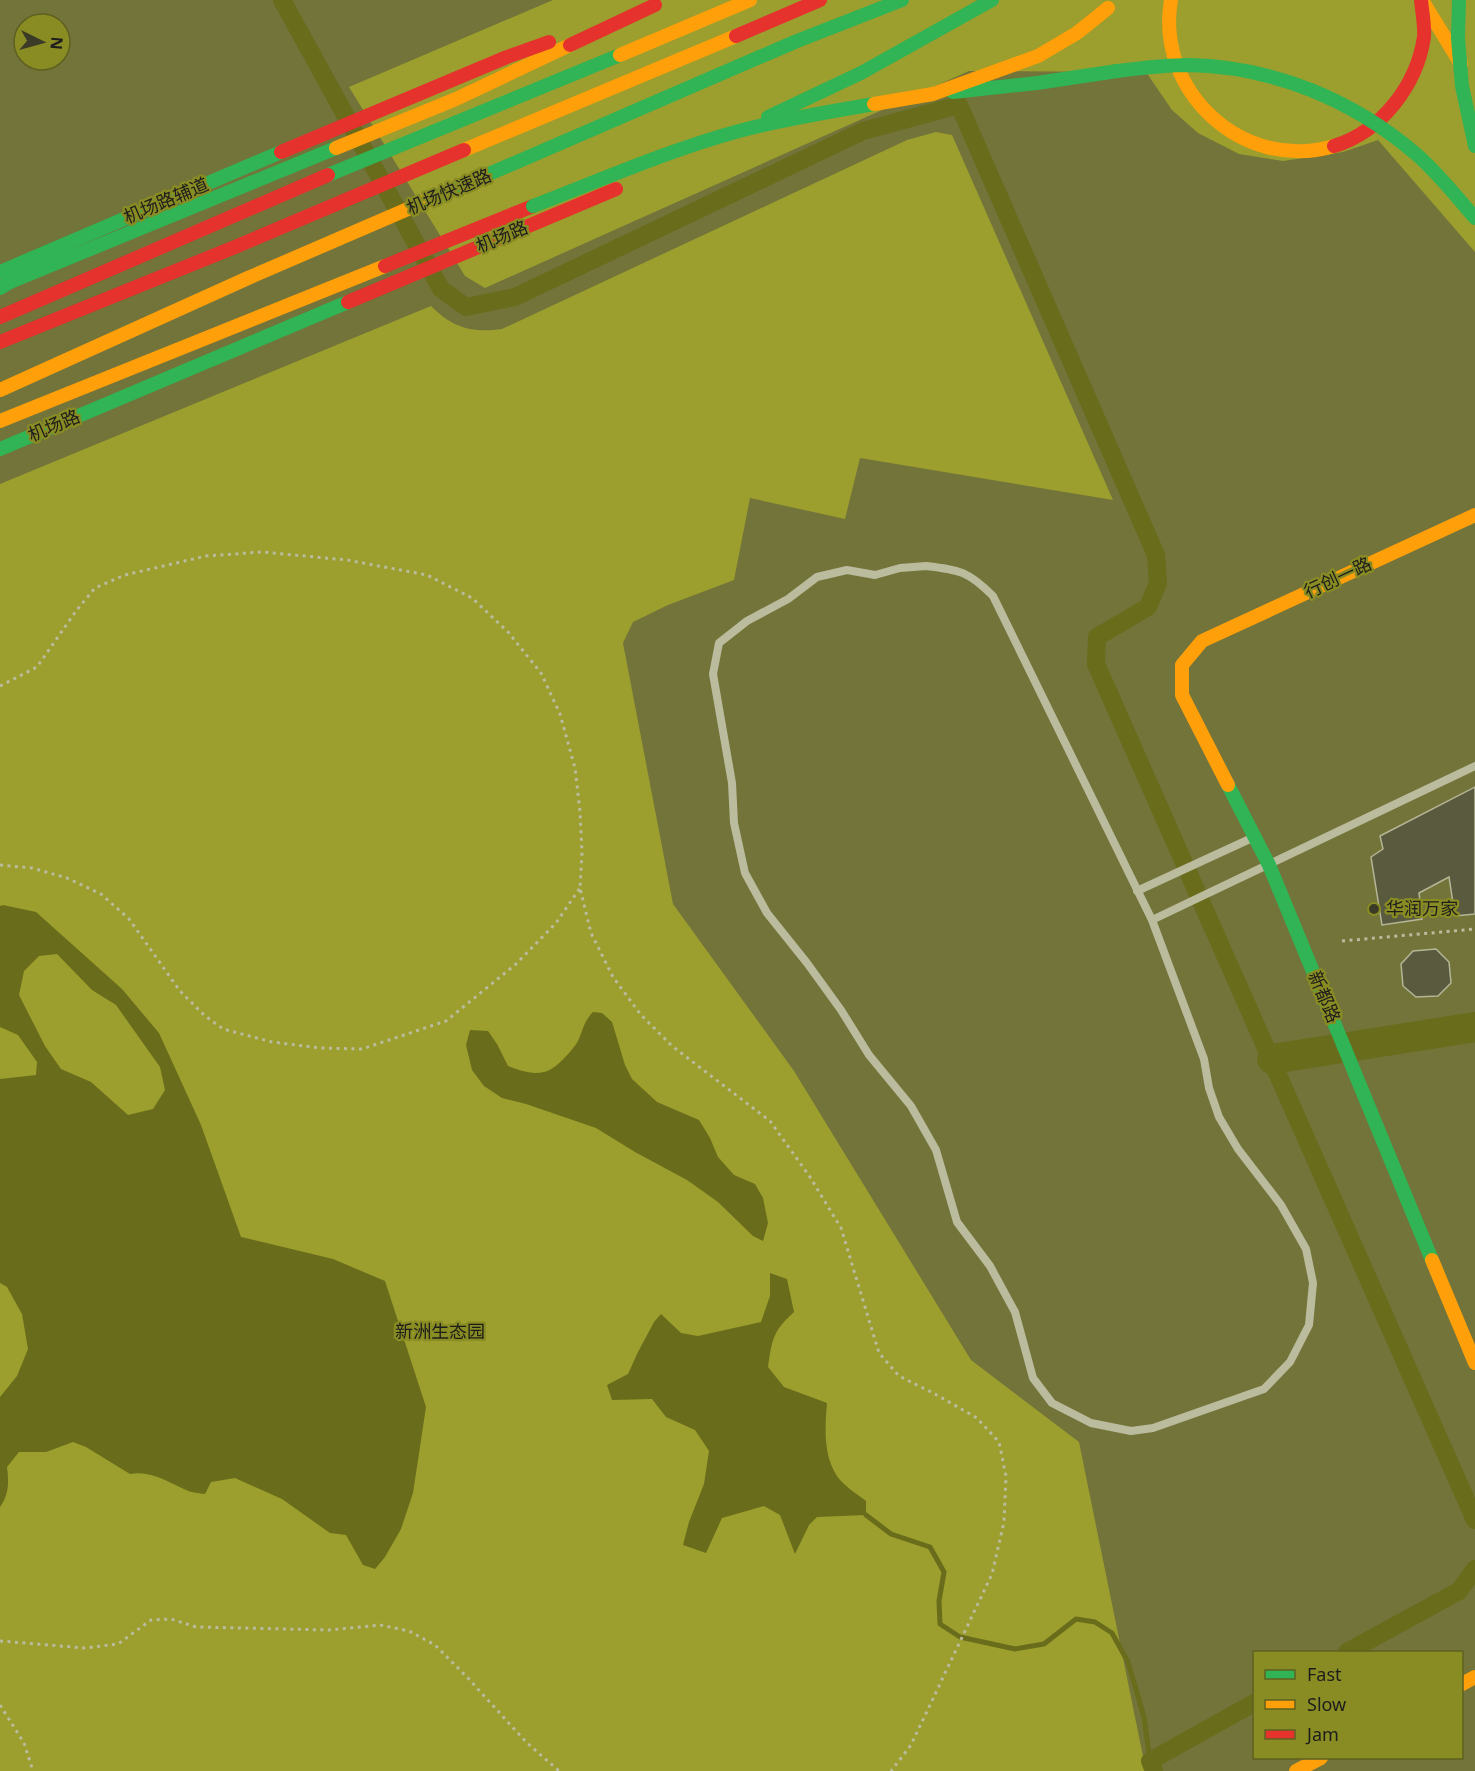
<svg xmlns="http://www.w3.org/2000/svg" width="1475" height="1771" viewBox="0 0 1475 1771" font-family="'Noto Sans','Noto Sans SC',sans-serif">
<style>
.green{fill:#9c9e2e}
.water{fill:#696c1a;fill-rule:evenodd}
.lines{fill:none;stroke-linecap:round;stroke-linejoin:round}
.stream{stroke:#696c1a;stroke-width:5}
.canal{stroke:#696c1a;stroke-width:18}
.river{stroke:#696c1a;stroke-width:30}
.building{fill:#595a3e;stroke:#b5b695;stroke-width:1.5}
.path{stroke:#bbbb9d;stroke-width:3;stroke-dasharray:3 4.5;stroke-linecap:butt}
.lane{stroke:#bbbb9d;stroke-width:8}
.fast{stroke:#30b455;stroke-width:14}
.slow{stroke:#ff9f0a;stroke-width:14}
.jam{stroke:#e5322d;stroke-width:14}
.fast-bridge{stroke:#30b455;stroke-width:14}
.slow-bridge{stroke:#ff9f0a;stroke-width:14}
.poi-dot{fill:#3b3b27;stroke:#898c22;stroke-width:2}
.labels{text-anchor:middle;stroke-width:4.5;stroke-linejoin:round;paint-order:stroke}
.street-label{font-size:18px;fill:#1d1d1d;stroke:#898c22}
.poi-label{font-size:18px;fill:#1d1d1d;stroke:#898c22;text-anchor:start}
.park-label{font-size:18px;fill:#1d1d1b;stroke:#898c22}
</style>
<rect width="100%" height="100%" fill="#72743a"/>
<path class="green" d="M553,0h922v252l-97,-112 -35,12 -60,9 -44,-7 -41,-21 -26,-23 -26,-38 -177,-1 -484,217 -20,-12 -116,-189z
M936,132l16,3 161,365 -253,-42 -15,61 -95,-21 -16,82 -66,25 -35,17 -10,21 50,261 121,167 177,289 108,82 67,329h-1146v-1287l431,-178c22,22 41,27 71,23l405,-189z"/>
<path class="water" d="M3,905l33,7 86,77 37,44 42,92 40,112 92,22 52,22 41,126 -13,86 -12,36 -16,28 -10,12 -12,-4 -17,-30 -16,-2 -48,-34 -47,-21 -24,4 -6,12c-6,-1 -13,-1 -19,-4 -18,-8 -35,-20 -56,-16l-44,-27 -13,-5 -27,10h-27l-12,15c2,15 2,28 -7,40v-110l17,-21 11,-27 -6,-35 -15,-27 -7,-4v-204l36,-4 1,-13 -19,-27 -18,-8v-121zM57,954l35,36 24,15 44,62 5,23 -12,19 -25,6 -37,-33 -30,-13 -16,-23 -26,-51 5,-24 15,-15z
M593,1012l9,1 10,9 13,43 7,14 25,23 42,18 11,18 8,19 16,18 21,9 8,14 5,25 -5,18 -10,-5 -35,-34 -31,-22 -52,-28 -39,-24 -70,-24 -24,-6 -18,-12 -12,-16 -6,-25 4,-15 18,1 9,13 11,22c11,4 23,9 36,6 10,-1 29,-22 34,-31 5,-11 6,-20 15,-29z
M770,1273l17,6 7,33c-21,19 -22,27 -26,55l16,20 43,16c-2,24 -4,52 10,73 7,10 20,18 29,25v14l-49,2 -8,8 -14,29 -15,-39 -16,-9 -42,12 -16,35 -23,-8 6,-23 15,-38 5,-33 -14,-21 -29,-13 -14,-18 -40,1 -5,-15 21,-11 10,-22 16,-30 7,-8 20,19 17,3 63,-14 9,-26z"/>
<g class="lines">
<path class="stream" d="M866,1515l25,19 39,13 14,25 -5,29 1,23 20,13 55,12 29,-5 32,-25 19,3 17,11 16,29 16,55 6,44"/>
<path class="canal" d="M282,0l159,289 25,18 49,-10 348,-166 96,-26 197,450 2,28 -10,24 -51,30 -1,27 379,856
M1347,1652l112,-61 16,-22
M1154,1771l-4,-10 104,-58"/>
<path class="river" d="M1272,1059l203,-32"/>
</g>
<path class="building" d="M1475,787v127l-20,2 -6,-39 -30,16 3,26 -40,6 -11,-68 12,-8 -3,-13z
M1436,949l13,13 2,21 -13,13 -22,1 -13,-11 -2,-22 12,-13z"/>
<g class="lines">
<path class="path" d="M0,686l37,-19 39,-56 19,-23 30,-13 81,-19 56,-4 85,8 80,15 45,23 36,34 33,41 19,41 15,54 5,43 2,42 -2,35 11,45 22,44 28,38 31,31 98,75 40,56 31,51 38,125 20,23 36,18 42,24 22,24 7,34 -2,46 -12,52 -81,171 -20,26
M0,865l32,3 35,10 34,16 28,25 51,72 24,24 19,14 49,13 48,6 42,1 84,-28 70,-57 40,-41 24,-35
M1342,941l133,-12
M0,1641l85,7 33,-4 33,-24 20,-1 25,8 133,3 51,-5 29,6 26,14 32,32 59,65 33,29
M0,1705l24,38 9,28"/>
<path class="lane" d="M926,566c34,4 42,5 67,30l159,324 52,139 5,29 10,29 19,32 43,56 25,44 7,34 -4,42 -19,37 -26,27 -111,39 -22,3 -40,-8 -39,-20 -19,-25 -18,-66 -25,-46 -33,-44 -21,-72 -25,-44 -42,-51 -28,-45 -34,-47 -40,-50 -22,-40 -11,-50 -2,-40 -19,-109 6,-31 28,-22 41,-22 29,-22 30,-7 28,5 25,-7z
M1137,891l115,-53
M1152,920l323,-154"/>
<path class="fast" d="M953,92l84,-9 80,-12
M768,117l93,-44 131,-73
M328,175l292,-120
M431,199l366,-158 105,-41
M0,272l281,-120
M0,288l10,-6 326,-134
M0,449l348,-147
M1228,785l41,80 163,395"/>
<path class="slow" d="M1171,0c-16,92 73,173 163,146
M1422,0l39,64
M620,55l130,-55
M336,148l120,-49 114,-54
M464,150l272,-114
M0,390l248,-112 183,-79
M0,421l385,-155
M1228,785l-46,-90v-30l20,-24 273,-126
M1432,1260l43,103
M1462,1684l13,-7
M1296,1771l25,-13"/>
<path class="jam" d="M736,36l84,-36
M570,45l85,-40
M1334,146c47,-14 83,-61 90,-109 1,-12 -2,-25 -3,-37
M281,152l226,-95 42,-15
M385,266l148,-60
M348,302l268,-113
M0,317l328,-142
M0,342l235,-95 229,-97"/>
<path class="fast-bridge" d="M1459,0l-1,38 4,48 13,60
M1117,71c24,-3 49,-6 73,-6 84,2 163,35 226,89 22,19 40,42 59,64
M533,206c68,-26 136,-56 206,-75 44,-12 90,-19 135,-27"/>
<path class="slow-bridge" d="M874,104l59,-10 105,-38 39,-23 31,-25"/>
</g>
<circle class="poi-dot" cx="1374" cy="909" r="6"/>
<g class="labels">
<g class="street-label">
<text transform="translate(449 192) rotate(-23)" y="6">机场快速路</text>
<text transform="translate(166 201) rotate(-23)" y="6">机场路辅道</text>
<text transform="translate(502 237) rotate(-23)" y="6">机场路</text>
<text transform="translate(54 426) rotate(-23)" y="6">机场路</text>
<text transform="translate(1338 578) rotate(-25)" y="6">行创一路</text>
<text transform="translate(1324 997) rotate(67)" y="6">新都路</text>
</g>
<g class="poi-label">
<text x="1386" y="915">华润万家</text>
</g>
<g class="park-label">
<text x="440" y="1338">新洲生态园</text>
</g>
</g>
<rect x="1253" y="1651" width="210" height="108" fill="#898c22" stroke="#5e6020" stroke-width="1.5"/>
<rect x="1265" y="1670" width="30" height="9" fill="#30b455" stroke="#5e6020" stroke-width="1.5"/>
<text x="1307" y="1681" font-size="18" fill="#1d1d1d">Fast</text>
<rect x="1265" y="1700" width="30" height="9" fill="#ff9f0a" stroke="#5e6020" stroke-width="1.5"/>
<text x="1307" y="1711" font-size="18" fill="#1d1d1d">Slow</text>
<rect x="1265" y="1730" width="30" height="9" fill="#e5322d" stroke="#5e6020" stroke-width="1.5"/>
<text x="1307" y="1741" font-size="18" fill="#1d1d1d">Jam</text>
<g transform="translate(42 42) rotate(95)"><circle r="28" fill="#898c22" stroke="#5e6020" stroke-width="1.5"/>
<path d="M0-4.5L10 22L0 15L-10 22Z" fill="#3b3b27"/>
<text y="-9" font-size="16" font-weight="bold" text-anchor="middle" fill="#1d1d1d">N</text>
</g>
</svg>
